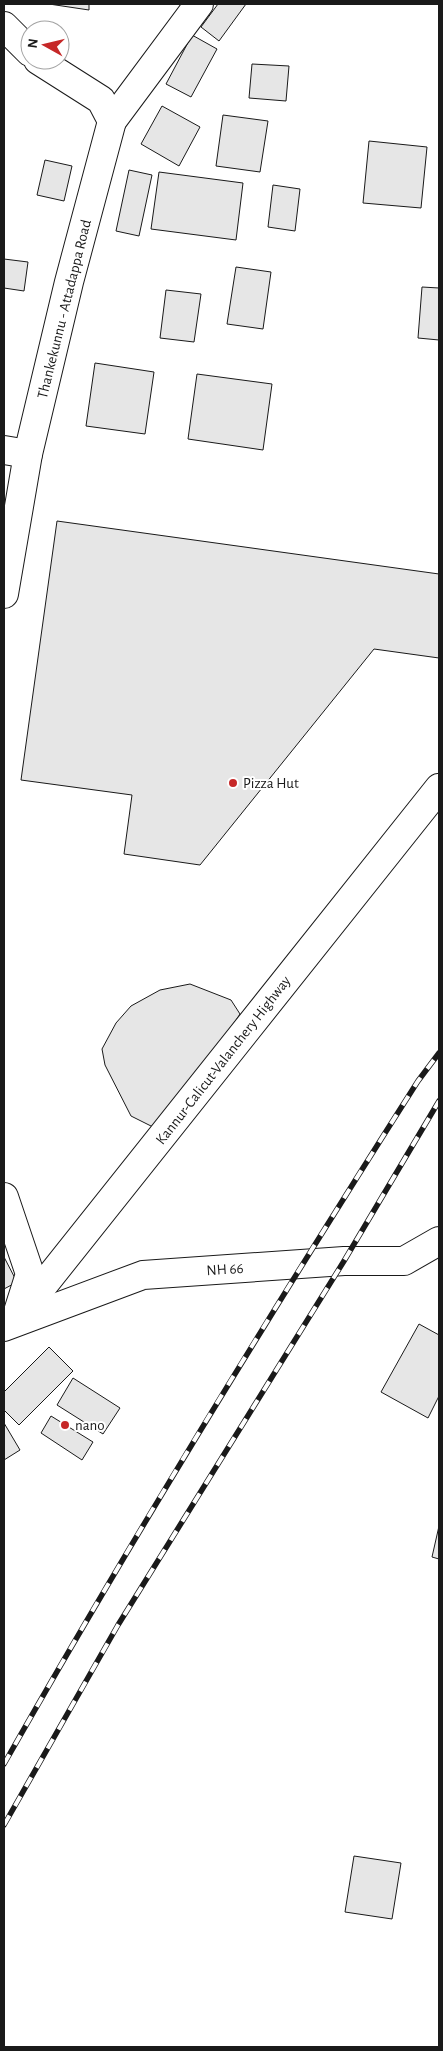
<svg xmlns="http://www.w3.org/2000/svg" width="443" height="2051" viewBox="0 0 443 2051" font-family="'Alegreya Sans',sans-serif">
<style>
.building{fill:#e6e6e6;stroke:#1a1a1a}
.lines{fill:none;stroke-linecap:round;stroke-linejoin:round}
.minor-casing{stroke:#1a1a1a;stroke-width:30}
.secondary-casing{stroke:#1a1a1a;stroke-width:30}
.primary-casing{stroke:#1a1a1a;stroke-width:30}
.trunk-casing{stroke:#1a1a1a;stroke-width:30}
.minor{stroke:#fff;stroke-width:28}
.secondary{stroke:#fff;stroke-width:28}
.primary{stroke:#fff;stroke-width:28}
.trunk{stroke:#fff;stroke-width:28}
.rail-casing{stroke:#1a1a1a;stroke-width:5.5}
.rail{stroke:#fff;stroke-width:4;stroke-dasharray:11;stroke-linecap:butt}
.poi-dot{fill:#c62828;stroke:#fff;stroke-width:2}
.labels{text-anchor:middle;stroke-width:4;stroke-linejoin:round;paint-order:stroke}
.street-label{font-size:15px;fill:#1a1a1a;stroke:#fff}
.poi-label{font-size:15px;fill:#1a1a1a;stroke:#fff;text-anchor:start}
</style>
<rect width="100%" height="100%" fill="#fff"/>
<path class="building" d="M49,4h40v6z
M218,4h28l-27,37 -18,-14z
M192,35l25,14 -26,48 -25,-13z
M252,64l37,2 -3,35 -37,-3z
M162,106l38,21 -21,39 -38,-22z
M223,115l45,6 -8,51 -44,-6z
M369,141l58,6 -6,61 -58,-5z
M45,160l27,6 -8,35 -27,-6z
M129,170l23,5 -13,61 -23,-5z
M159,172l84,11 -7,57 -85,-11z
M273,185l27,4 -5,42 -27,-4z
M4,259l24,3 -4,29 -20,-3z
M236,267l35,5 -8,57 -36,-5z
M422,287l17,1v52l-21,-2z
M166,290l35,4 -7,48 -34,-4z
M95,363l59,9 -9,62 -59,-8z
M197,374l75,10 -9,66 -75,-11z
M57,521l382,53v84l-65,-9 -174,216 -76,-11 8,-59 -111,-15z
M190,984l41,16 9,14 -19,29 -68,84 -22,-11 -26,-51 -3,-16 14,-26 15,-17 29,-16z
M4,1257l13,25 -13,7z
M419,1324l20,11v61l-11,22 -47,-26z
M49,1347l24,24 -54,54 -15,-15v-18z
M73,1378l47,30 -17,26 -46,-29z
M51,1416l42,26 -11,18 -41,-27z
M4,1423l16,27 -16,10z
M439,1526v33l-7,-2z
M354,1856l47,7 -9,56 -47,-7z"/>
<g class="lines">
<g class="minor-casing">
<path id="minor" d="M112,121l87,-117
M4,450l24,4"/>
</g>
<g class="secondary-casing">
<path id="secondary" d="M4,26l26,26
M4,594l24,-140 41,-172 43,-161 -11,-21 -63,-40
M4,1197l26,77 -14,44"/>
</g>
<g class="primary-casing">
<path id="primary" d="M14,1322l425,-534"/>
</g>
<g class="trunk-casing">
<path id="trunk" d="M4,1327l139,-52 201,-14h60l35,-20"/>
</g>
<use href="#minor" class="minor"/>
<use href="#secondary" class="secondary"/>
<use href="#primary" class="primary"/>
<use href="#trunk" class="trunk"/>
<g class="rail-casing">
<path id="rail" d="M4,1764c131,-231 271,-458 414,-683l21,-28
M4,1825l114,-200 226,-364 95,-160"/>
</g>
<use href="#rail" class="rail"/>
</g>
<g class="poi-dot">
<circle cx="233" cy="783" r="5"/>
<circle cx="65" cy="1425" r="5"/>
</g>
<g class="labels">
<g class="street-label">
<text transform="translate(64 309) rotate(-76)" y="5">Thankekunnu - Attadappa Road</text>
<text transform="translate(223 1060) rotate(-52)" y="5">Kannur-Calicut-Valanchery Highway</text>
<text transform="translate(225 1269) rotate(-4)" y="5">NH 66</text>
</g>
<g class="poi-label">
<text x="243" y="788">Pizza Hut</text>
<text x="75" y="1430">nano</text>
</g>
</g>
<rect width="443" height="2051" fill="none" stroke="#1a1a1a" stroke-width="10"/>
<g transform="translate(45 45) rotate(278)"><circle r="24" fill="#ffffff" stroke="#a3a3a3"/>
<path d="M0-4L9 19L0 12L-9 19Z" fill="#c62828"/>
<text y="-8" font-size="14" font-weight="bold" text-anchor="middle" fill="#1a1a1a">N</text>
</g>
</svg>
